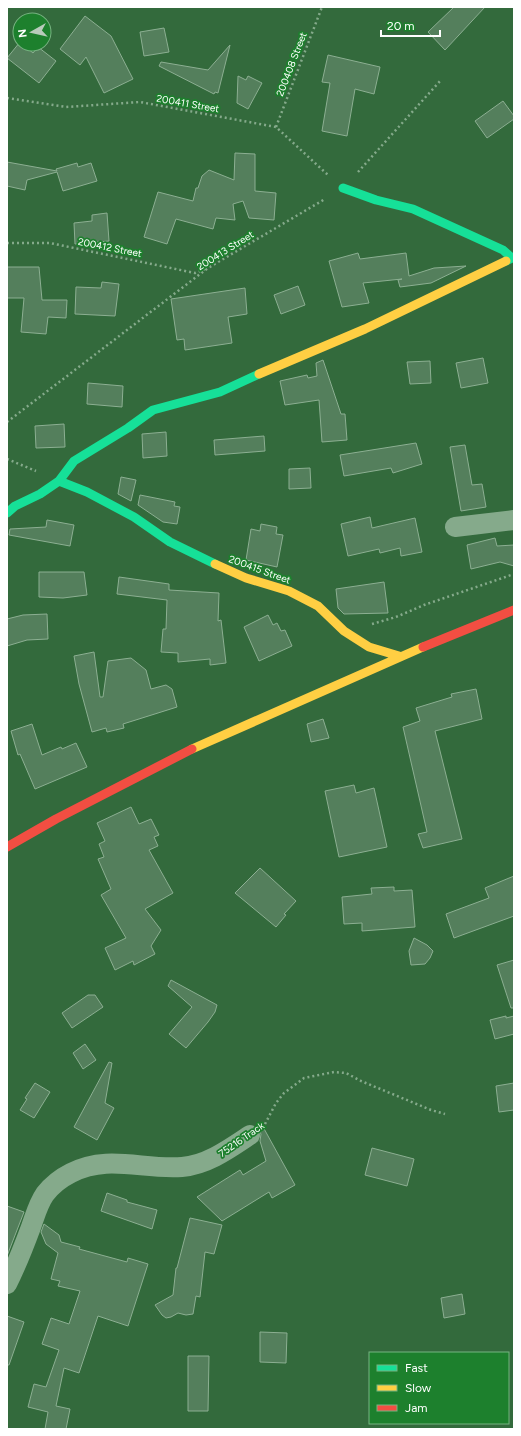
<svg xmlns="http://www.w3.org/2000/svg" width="521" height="1436" viewBox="0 0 521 1436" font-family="Figtree,sans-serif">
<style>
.building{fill:#547f5c;stroke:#8caf92}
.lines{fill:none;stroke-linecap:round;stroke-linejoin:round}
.path{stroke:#85aa8b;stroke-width:2.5;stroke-dasharray:2 3;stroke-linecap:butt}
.street{stroke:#85aa8b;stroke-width:20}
.fast{stroke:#16e098;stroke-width:9}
.slow{stroke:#ffcf43;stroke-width:9}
.jam{stroke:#f24e42;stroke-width:9}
.labels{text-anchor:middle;stroke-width:3.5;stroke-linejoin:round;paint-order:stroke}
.street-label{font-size:10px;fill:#fff;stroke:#1d802d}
</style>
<rect width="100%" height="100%" fill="#336a3c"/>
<path class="building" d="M454,7h31l-40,43 -17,-18z
M85,16l26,20 22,43 -29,14 -18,-36 -6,8 -20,-16z
M164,28l5,24 -25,4 -4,-24z
M20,42l13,11 5,-6 18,14 -17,22 -32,-25z
M230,45l-12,48 -3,-1 -1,2 -55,-28 2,-4 47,8z
M328,55l52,12 -6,27 -19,-5 -8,47 -25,-5 8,-48 -8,-1z
M238,76l8,4 2,-4 14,7 -14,26 -11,-6z
M503,101l11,15v3l-27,19 -12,-17z
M235,153l20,1v37l21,2 -2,27 -25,-2 -6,-17 -10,3 2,16 -19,-2 -3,11 -37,-10 -9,25 -23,-7 14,-45 35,9 3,-13h2l4,-12 7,-6 25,10z
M7,162l50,9 -1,-2 21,-6 1,4 13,-4 6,18 -34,10 -6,-19 -30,8 -2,10 -18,-4z
M107,213l2,28 -34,3 -1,-21 18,-2v-6z
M358,253l2,6 46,-6 3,23 25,-8 32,-2 -35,17 -31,4 -2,-7 4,-1 -39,4 6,20 -27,4 -13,-46z
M7,267h32l3,33h25l-1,18 -18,-1 -2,17 -25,-2 3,-34h-17z
M102,282l17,2 -4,32 -40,-2 1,-27 25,1z
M298,286l7,19 -24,9 -7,-19z
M245,288l2,26 -19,3 4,26 -47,7 -1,-11 -7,1 -6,-41z
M483,358l5,25 -27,5 -5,-25z
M323,360l18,54h4l2,26 -25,2 -3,-42 -34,5 -5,-24 27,-6 1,3 9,-2 -1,-13z
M430,361l1,22 -21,1 -3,-22z
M88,383l35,3 -1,21 -35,-3z
M64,424l1,23 -29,1 -1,-22z
M166,432l1,24 -24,2 -1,-24z
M264,436l1,15 -50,4 -1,-15z
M416,443l6,21 -29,9 -2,-5 -47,8 -4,-21z
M465,445l7,40 10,-1 4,23 -25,4 -11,-64z
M310,468l1,20 -22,1v-20z
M121,477l15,3 -5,21 -13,-7z
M140,495l35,7 -1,4 6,1 -3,17 -14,-2 -25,-17z
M370,517l2,11 43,-10 7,34 -21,4 -1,-8 -20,5 -1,-4 -31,7 -7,-32z
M47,520l27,5 -4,21 -61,-11 1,-6 36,-2z
M261,524l16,3 -1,7 7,1 -6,32 -31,-7 5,-31 9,2z
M495,538l2,8 17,-1v21l-14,-4 -29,7 -4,-24z
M39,572h45l3,23 -24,3 -24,-1z
M119,577l50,7v6l50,3 -1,28 3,-1 5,43 -16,2v-6l-32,3v-9l-17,-1 2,-23h3l1,-29 -50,-6z
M384,582l4,31 -44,1 -6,-6 -2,-19z
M47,614l1,25 -21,1 -20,6v-27l16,-4z
M268,615l5,10 4,-2 4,8 4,-1 7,16 -33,15 -15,-34z
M94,652l6,45h3l5,-36 23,-3 15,12 5,19 15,-4 6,4 5,18 -54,17 1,4 -17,4 -1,-4 -14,4 -13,-48 -5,-28z
M476,689l6,30 -47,12 27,108 -39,9 -5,-14 9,-2 -24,-105 17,-6 -4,-13 36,-11 -1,-3z
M323,719l6,19 -18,4 -4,-18z
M32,724l10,31 19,-8 1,2 14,-6 11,24 -52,22 -15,-35 -2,1 -7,-24z
M354,785l2,8 18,-5 13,59 -48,10 -14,-66z
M131,807l8,17 12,-5 8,16 -5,2 4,9 -9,4 24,43 -28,16 16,21 -10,16 4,8 -21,11 -1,-4 -18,9 -10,-22 21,-10 -25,-43 10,-6 -13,-30 6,-2 -5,-13 6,-3 -8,-18z
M260,868l36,33 -12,13 2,1 -10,12 -41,-34z
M514,876v40l-60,22 -8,-24 43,-16 -4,-10z
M394,887v4l18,-1 3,37 -53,4v-8l-18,1 -2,-27 30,-3 -1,-6z
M414,938l13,7 6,6 -3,7 -5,6 -14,1 -2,-14z
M514,960v48h-3l-14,-43z
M171,980l46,25 -2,7 -7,10 -22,26 -17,-14 23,-27 -24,-21z
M88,995h7l8,12 -31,21 -10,-15z
M506,1016v2l8,-2v18l-19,5 -5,-19z
M85,1044l11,16 -13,9 -10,-16z
M109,1062l3,1 -7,40 9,5 -17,32 -23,-13z
M35,1083l15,9 -16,26 -14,-8 7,-11 -2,-1z
M514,1083v27l-15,2 -3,-26z
M262,1125l33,60 -23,13 -3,-6 -47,29 -25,-24 43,-27 3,5 23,-14 -6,-20 1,-7 -4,-7z
M372,1148l42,11 -7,27 -42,-11z
M107,1193l20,7v2l30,8 -5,19 -51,-18z
M7,1206l17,6 -17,44z
M190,1218l32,7 -8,29 -9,-2 -5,45 -4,-1 -3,18 -7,1 -8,-2 -7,4 -5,1 -4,-3 -7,-10 18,-10 3,-27h1z
M44,1224l15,11 2,7 19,5 -1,2 48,13 1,-4 20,6 -20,62 -30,-10 -19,57 -15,-5 -8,38 14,3 -4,20h-21l3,-17 -20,-5 6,-23 12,3 13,-37 -17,-6 9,-26 18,6 11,-33 -22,-5 2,-5 -9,-2 7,-26 -12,-9 -5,-12z
M462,1294l3,20 -21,4 -3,-20z
M7,1316l17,6 -15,43h-2z
M260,1332l27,1 -1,30 -26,-1z
M188,1356h21l-1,55h-20z"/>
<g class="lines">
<path class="path" d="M7,98l59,9 74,-5 136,25 52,48
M276,127l46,-120
M358,172l83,-92
M7,243h43l145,30 10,-4
M7,422l201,-154 117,-69
M7,459l29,12
M372,624l24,-7 28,-12 90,-31
M265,1124l11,-21 8,-10 20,-15 30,-6 12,1 15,8 70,29 14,4"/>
<path class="street" d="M455,527l59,-7
M7,1284c9,-18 17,-38 24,-57 4,-11 7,-23 14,-33 7,-9 16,-16 26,-21 37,-19 71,-3 111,-6 25,-2 47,-18 68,-32"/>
<path class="fast" d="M343,188l33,12 37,9 90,41 9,8 -6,3
M59,481l15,-20 54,-33 25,-18 67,-18 39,-18
M7,513l8,-7 25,-12 19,-13 28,11 47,25 36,25 45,22"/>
<path class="slow" d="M259,374l106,-45 141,-68
M215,564l31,14 43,13 29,15 26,25 25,16 30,9
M192,749l231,-102"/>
<path class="jam" d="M423,647l91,-37
M7,847l49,-28 136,-70"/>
</g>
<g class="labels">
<g class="street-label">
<text transform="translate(291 64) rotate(-69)" y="4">200408 Street</text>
<text transform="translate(188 103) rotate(10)" y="4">200411 Street</text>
<text transform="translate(110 247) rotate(11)" y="4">200412 Street</text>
<text transform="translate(225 250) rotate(-32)" y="4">200413 Street</text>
<text transform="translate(260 569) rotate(20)" y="4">200415 Street</text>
<text transform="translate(241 1139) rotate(-35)" y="4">75216 Track</text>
</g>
</g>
<rect width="521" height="1436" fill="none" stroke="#ffffff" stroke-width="16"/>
<rect x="369" y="1352" width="140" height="72" fill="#1d802d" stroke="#77b381"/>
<rect x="377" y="1365" width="20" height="6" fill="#16e098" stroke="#77b381"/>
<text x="405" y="1372" font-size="12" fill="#ffffff">Fast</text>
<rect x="377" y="1385" width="20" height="6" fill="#ffcf43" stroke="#77b381"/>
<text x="405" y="1392" font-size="12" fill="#ffffff">Slow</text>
<rect x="377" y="1405" width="20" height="6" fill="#f24e42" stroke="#77b381"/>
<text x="405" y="1412" font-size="12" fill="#ffffff">Jam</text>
<g transform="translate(32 32) rotate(262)"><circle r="19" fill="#1d802d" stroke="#77b381"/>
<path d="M0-3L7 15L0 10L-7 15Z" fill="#b8cbbb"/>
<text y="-6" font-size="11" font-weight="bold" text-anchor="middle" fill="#ffffff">N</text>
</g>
<path d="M381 30v6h59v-6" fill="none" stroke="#ffffff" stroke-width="2"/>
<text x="387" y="30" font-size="12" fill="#ffffff" stroke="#1d802d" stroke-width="3" paint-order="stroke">20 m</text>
</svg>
